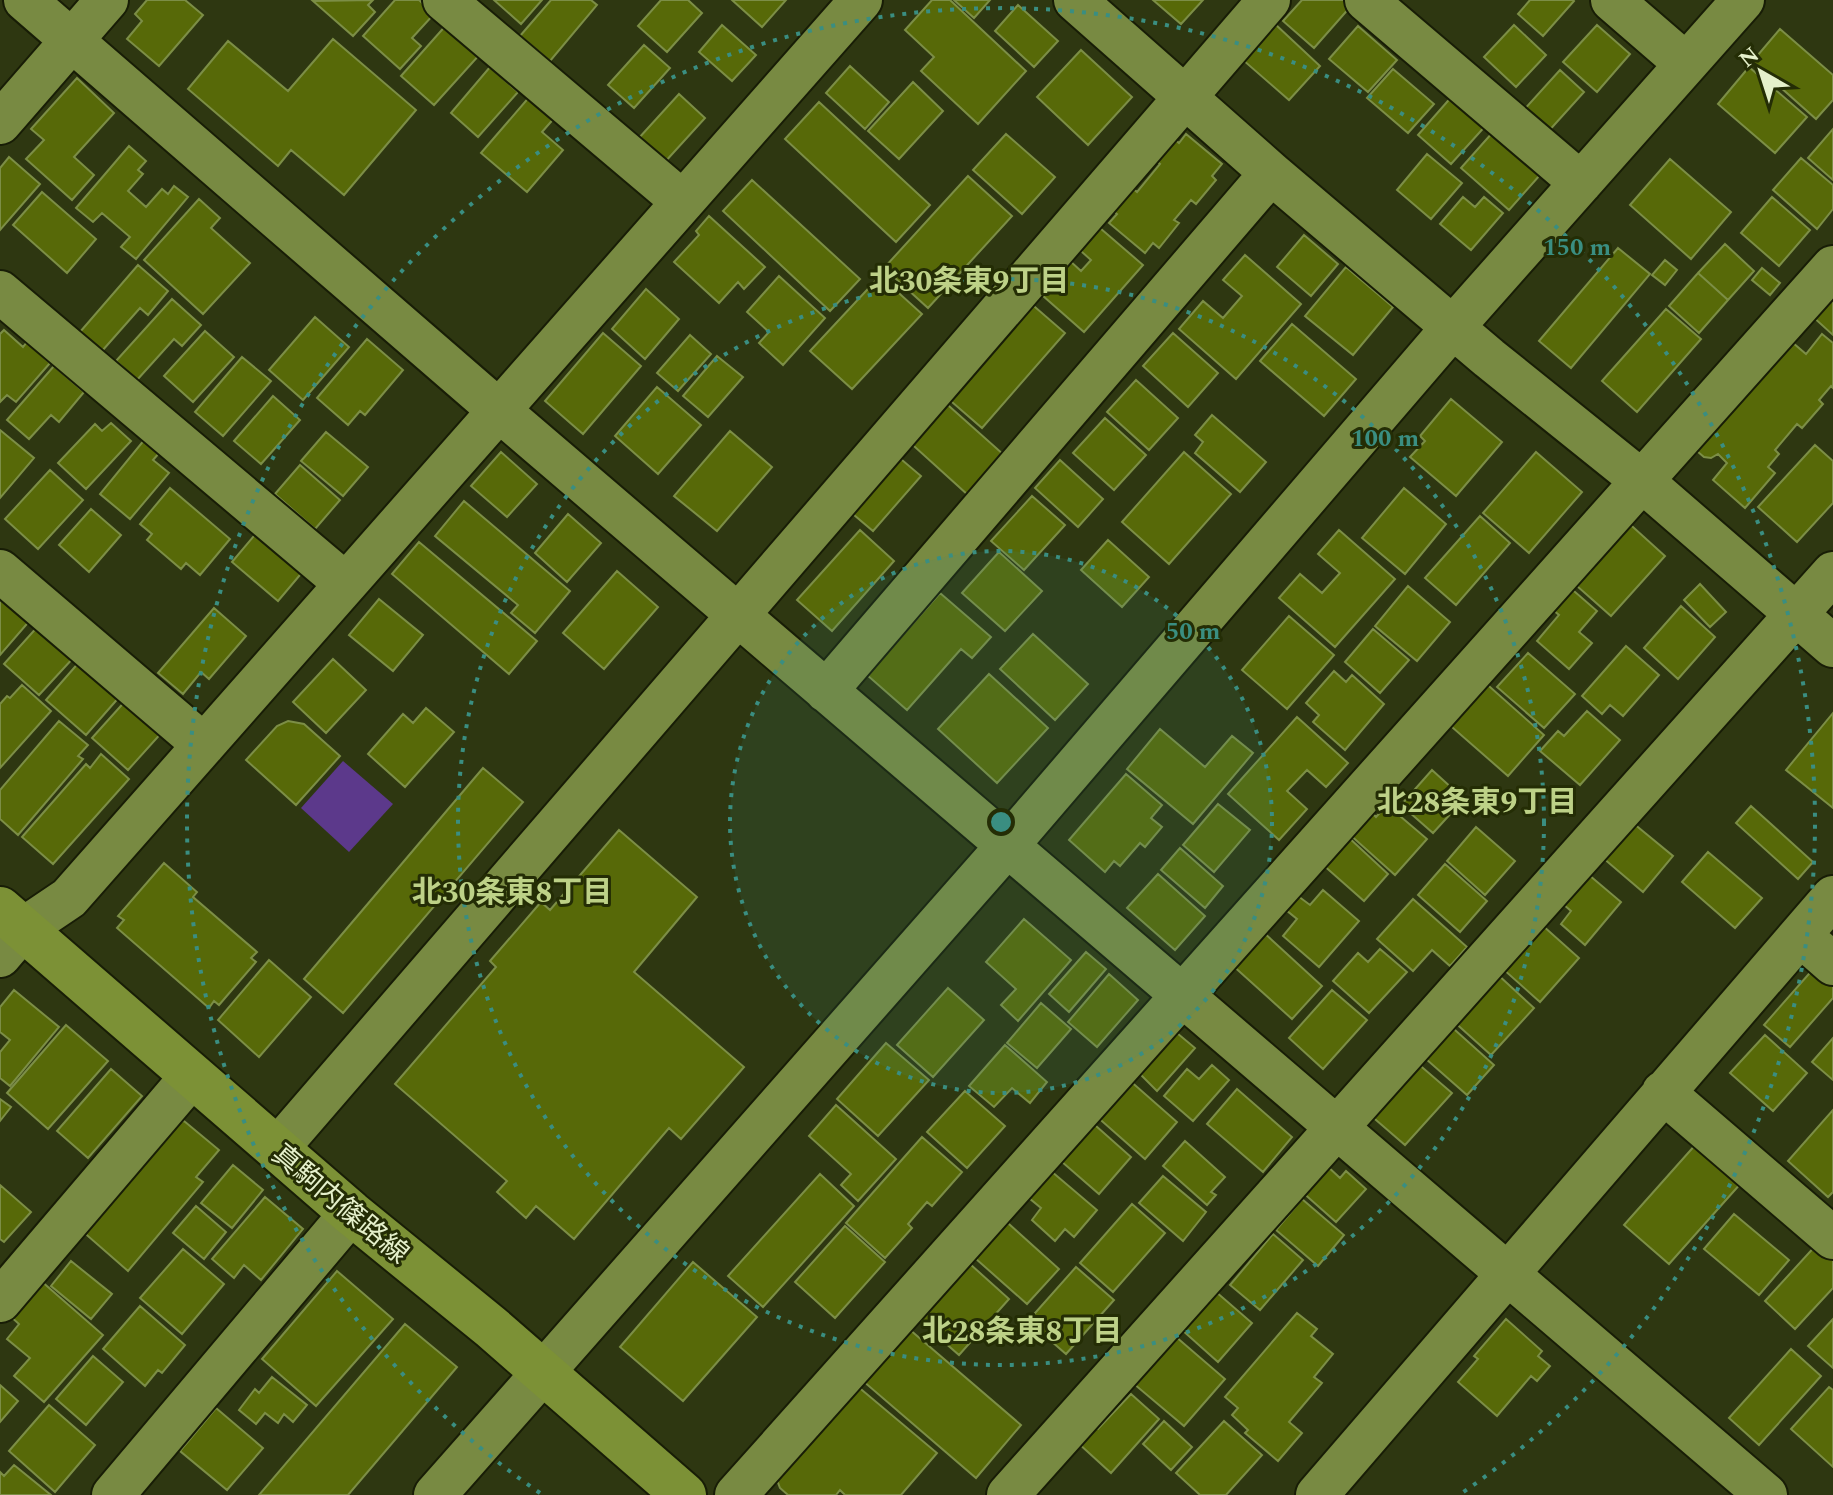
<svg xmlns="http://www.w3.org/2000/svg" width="1833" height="1495" viewBox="0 0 1833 1495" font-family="Spectral,'Noto Sans JP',serif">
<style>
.green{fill:#5c398b}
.building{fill:#576908;stroke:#7c8e46;stroke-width:2}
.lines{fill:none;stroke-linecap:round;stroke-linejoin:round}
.street-casing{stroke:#181d06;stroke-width:46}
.primary-casing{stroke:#181d06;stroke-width:48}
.street{stroke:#788a42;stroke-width:42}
.primary{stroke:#7c9136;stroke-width:44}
.ring{fill:none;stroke:#3a8e81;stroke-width:4;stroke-dasharray:4 8}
.labels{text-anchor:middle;stroke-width:6;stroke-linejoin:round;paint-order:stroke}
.street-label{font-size:28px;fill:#e5f0cb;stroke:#242d05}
.neighbourhood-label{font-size:30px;font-weight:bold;fill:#bdd187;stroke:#242d05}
.centre{fill:#3a8e81;stroke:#242d05;stroke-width:4}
.ring-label{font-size:24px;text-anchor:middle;font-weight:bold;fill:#3a8e81;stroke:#242d05;stroke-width:6;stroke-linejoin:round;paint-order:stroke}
</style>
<rect width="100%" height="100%" fill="#2e3711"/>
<path class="green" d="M343,761l50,43 -44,48 -48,-44z"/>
<path class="building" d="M147,0h38l18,15 -44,51 -32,-27 15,-18 -7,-7z
M373,0l-5,5 7,7 -22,24 -40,-35z
M395,0h24l15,14 -22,24 9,8 -21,23 -37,-33z
M494,0h48l-21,24z
M551,0h40l6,5 -47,56 -30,-25z
M661,0h27l14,13 -35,39 -29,-26z
M732,0h54l-24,27z
M932,0h18l76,71 -48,53 -57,-53 13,-14 -29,-27z
M954,0h36l-16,18z
M1153,0h50l-22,24z
M1302,0h42l7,6 -37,42 -31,-27z
M1530,0h43l1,1 -31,35 -25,-22z
M1018,5l40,36 -24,26 -39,-36z
M448,23l33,30 -47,52 -33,-29z
M1275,24l45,42 -31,34 -46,-40z
M722,25l34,30 -24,26 -33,-29z
M1514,25l32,30 -30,32 -32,-30z
M1597,25l33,29 -33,38 -34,-30z
M1358,26l39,34 -29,32 -39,-33z
M1780,29l53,46v25l-17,19 -64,-57z
M333,39l83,71 -72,85 -53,-45 -13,16 -90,-77 40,-48 60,50z
M644,45l26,23 -36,40 -26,-23z
M1081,50l51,47 -44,48 -51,-48z
M850,66l39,36 -24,27 -39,-36z
M490,67l28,25 -40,45 -27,-24z
M1749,67l58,50 -32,36 -57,-49z
M1393,69l41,35 -26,29 -41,-35z
M1560,70l24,22 -38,42 -24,-22z
M77,78l37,35 -40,44 20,18 -22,25 -46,-41 18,-19 -13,-11z
M913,82l30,29 -44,48 -31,-28z
M679,94l26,24 -41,45 -26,-24z
M1454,94l34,29 -37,41 -33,-29z
M531,95l25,21 -14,16 21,18 -36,42 -46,-39z
M819,102l111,103 -34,37 -111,-103z
M1833,129v51l-25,-22z
M1493,132l47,43 -31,35 -48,-42z
M1006,134l49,43 -33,37 -49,-44z
M1168,134l11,9 7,-9 36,30 -10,12 4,4 -20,24 -5,-4 -17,20 5,3 -20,25 -6,-5 -8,10 -36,-30 8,-9 -10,-8 19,-23 11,9 23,-28 -10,-8z
M129,146l17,15 -8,9 5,4 -15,17 18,16 16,-18 6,5 6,-8 14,11 -52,62 -15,-12 9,-10 -28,-24 -9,9 -17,-14z
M1427,154l35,29 -31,36 -34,-29z
M9,157l31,27 -40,46v-62z
M1801,158l32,27v24l-16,20 -44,-39z
M1670,159l61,53 -40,47 -61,-54z
M968,176l44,40 -84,92 -44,-40z
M752,180l108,99 -30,32 -107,-100z
M42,192l54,47 -29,34 -54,-48z
M1463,197l12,10 9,-10 19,16 -32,37 -31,-26z
M1772,197l38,33 -31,36 -38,-33z
M199,199l21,19 -9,10 39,35 -47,51 -59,-54z
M709,216l56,51 -21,22 -6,-7 -19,21 -45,-41 25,-27 -3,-4z
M1093,222l50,43 -59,67 -50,-44 35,-28 12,11 10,-11 -18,-16z
M1304,235l34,29 -27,32 -34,-29z
M1725,244l29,27 -26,29 -30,-27z
M1618,248l32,26 -79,94 -32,-27z
M1245,255l56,49 -65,75 -57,-50 24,-28 20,17 19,-22 -19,-16z
M1665,260l12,10 -12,15 -13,-10z
M138,265l30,26 -20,24 -8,-7 -38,43 -22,-19z
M1346,267l47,40 -40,48 -48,-39z
M1762,268l18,15 -10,12 -18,-15z
M1698,273l30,27 -29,33 -30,-27z
M779,276l46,42 -42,47 -24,-22 10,-11 -22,-20z
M880,276l42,38 -70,75 -42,-38z
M646,289l33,30 -34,40 -33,-30z
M1833,293v42l-21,-19z
M172,299l29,26 -19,21 -8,-7 -37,41 -21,-19z
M1028,301l37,32 -83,95 -37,-32z
M1666,309l35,30 -64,73 -35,-31z
M315,317l34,30 -46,53 -34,-30z
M1292,324l64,55 -32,37 -64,-55z
M4,330l19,17 4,-5 23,21 -34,39 -9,-7 -7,7v-68z
M205,331l29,26 -41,45 -29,-26z
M603,333l38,33 -58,68 -38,-33z
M1173,333l45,40 -30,34 -45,-41z
M1822,334l11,9v45l-2,-2 -12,14 4,4 -21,24 -5,-4 -22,26 4,4 -11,13 7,6 -30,35 -32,-28 14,-17 -9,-9 -7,4 -7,-1 -6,-5 -2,-7 90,-108 20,17z
M690,335l21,19 -33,37 -21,-18z
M367,339l36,31 -38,45 -5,-4 -12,14 -31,-27z
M717,356l26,21 -35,40 -25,-21z
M242,357l29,24 -48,55 -28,-24z
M54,366l30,26 -25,30 -8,-7 -22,24 -22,-19z
M1136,380l42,38 -29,32 -42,-38z
M657,387l44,38 -43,49 -43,-38z
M273,396l27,24 -39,44 -27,-23z
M940,398l64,57 -36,40 -63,-57z
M1451,399l51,43 -46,54 -46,-39 15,-16 -5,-5z
M1212,415l54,47 -26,30 -45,-39 8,-11 -8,-7z
M1105,418l41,37 -32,35 -41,-37z
M111,423l20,18 -45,48 -28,-26 37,-39 7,7z
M0,430l34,28 -34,40z
M730,431l42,36 -55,64 -43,-35z
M326,432l42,35 -25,29 -42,-35z
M145,439l15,13 -7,8 16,13 -39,46 -30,-25z
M1815,445l18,16v42l-36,39 -39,-35z
M889,449l32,27 -48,55 -32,-27z
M501,452l36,32 -30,33 -36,-31z
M1184,452l47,42 -62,70 -47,-42z
M1536,452l46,40 -53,61 -46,-40z
M1060,460l43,39 -25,28 -43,-39z
M300,465l40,35 -25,29 -40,-35z
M50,470l33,30 -45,49 -33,-30z
M170,488l60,51 -30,36 -14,-12 -5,6 -34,-29 5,-6 -12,-10z
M1404,488l42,36 -41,50 -43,-36z
M1032,496l33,29 -41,45 -33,-29z
M464,501l106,90 -35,42 -24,-20 7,-8 -83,-69z
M91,509l30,26 -32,37 -30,-27z
M568,514l33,29 -34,39 -32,-29z
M1480,516l30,27 -54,62 -31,-27z
M1623,518l42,38 -54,60 -42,-37z
M259,530l46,39 -27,32 -46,-39z
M860,530l34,31 -62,70 -35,-31z
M1339,530l56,49 -60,68 -56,-49 21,-24 22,19 18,-20 -22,-19z
M1108,540l41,37 -27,30 -41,-37z
M419,542l118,99 -28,33 -117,-100z
M999,552l43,39 -37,40 -43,-38z
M617,571l41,36 -54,62 -41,-36z
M1700,584l26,28 -16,15 -26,-27z
M1567,585l30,26 -18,21 13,11 -23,26 -32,-28 22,-26 -11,-9z
M1408,586l42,36 -33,39 -42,-35z
M0,590l32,28 -32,37z
M940,593l51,44 -19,21 -11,-9 -54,61 -40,-35z
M379,599l44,36 -30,36 -44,-36z
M1681,606l34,31 -37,42 -34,-31z
M214,608l32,28 -37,43 -8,-7 -18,22 -25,-21z
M1289,616l45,39 -47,54 -45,-39z
M40,624l35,32 -36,39 -35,-31z
M1373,629l36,31 -29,33 -35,-31z
M1033,634l55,50 -33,36 -55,-51z
M1626,646l33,29 -36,41 -13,-11 -8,9 -20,-18z
M1528,653l47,41 -31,34 -47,-41z
M333,659l33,31 -40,43 -33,-31z
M81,660l40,35 -35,40 -40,-35z
M1334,671l12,11 6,-7 32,29 -39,46 -32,-28 6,-7 -13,-12z
M989,674l59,54 -51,55 -59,-54z
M1481,679l63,56 -36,41 -63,-55z
M22,685l29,26 -51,57v-64l7,-8 3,2z
M128,698l36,32 -36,40 -36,-32z
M426,708l28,24 -49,55 -37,-33 35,-40 10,9z
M1587,711l33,29 -40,45 -40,-34 18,-20 6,5z
M1833,713v95l-47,-38z
M1297,717l51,46 -22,24 -19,-17 -20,21 20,18 -28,31 -51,-46z
M59,721l29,24 -10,11 5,3 -65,76 -18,-16v-29z
M288,721l16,3 36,32 -44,49 -50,-45 31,-34z
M1160,729l45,38 27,-31 21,17 -60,71 -66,-55z
M101,754l28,25 -76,85 -31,-27 64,-73 4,4z
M483,768l40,34 -180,211 -39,-34z
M1432,770l32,29 -31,34 -32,-28z
M1126,774l36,31 -11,13 11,9 -17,20 -5,-4 -20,23 -6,-5 -9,11 -36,-32z
M1218,804l32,26 -36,42 -31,-27z
M1387,805l40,34 -32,36 -47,-42 20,-24 8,8z
M1751,806l62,56 -15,17 -62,-56z
M1633,823l40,33 -30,36 -40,-34z
M1476,827l39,34 -30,34 -38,-34z
M619,830l78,67 -63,75 110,95 -63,72 -12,-11 -95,111 -38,-33 -10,12 -29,-26 10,-11 -112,-97 101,-117 -6,-6 51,-59 9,8z
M1347,836l41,38 -24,27 -42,-37z
M1180,848l43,38 -18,22 -44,-38z
M1708,852l54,46 -27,30 -53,-46z
M164,863l33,29 -4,5 64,55 -6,6 5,4 -37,43 -5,-4 -5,7 -92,-80 7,-8 -6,-4z
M1445,864l42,37 -27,31 -42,-37z
M1158,874l47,42 -30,34 -48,-42z
M1589,875l32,27 -36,43 -24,-21 10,-13 -7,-6z
M1323,890l36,31 -40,46 -36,-31 14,-17 -11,-9 12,-14 12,9z
M1413,899l54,48 -17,19 -18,-16 -19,21 -36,-32z
M1024,919l47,41 -53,61 -17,-16 15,-16 -30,-27z
M1542,925l37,33 -39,44 -37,-33z
M1262,931l60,55 -30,33 -61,-55z
M1380,949l27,23 -38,41 -36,-32 25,-28 10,9z
M1086,952l20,17 -37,43 -20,-18z
M269,960l42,37 -52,60 -41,-37z
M1815,967l18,16v15l-43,49 -26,-22z
M1496,973l38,35 -43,47 -39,-35z
M1109,974l29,26 -41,47 -29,-25z
M948,988l36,32 -51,57 -36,-32z
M14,990l45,37 -49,59 -10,-8v-26l10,-12 -10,-8v-25z
M1332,990l35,30 -44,49 -34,-31z
M1041,1003l30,26 -34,39 -30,-25z
M1445,1021l49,44 -27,30 -49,-43z
M66,1025l42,36 -60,68 -41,-36z
M1171,1028l24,20 -38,43 -23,-23z
M1765,1035l42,38 -34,38 -43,-38z
M1833,1038v42l-21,-18z
M886,1043l43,37 -51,56 -41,-37z
M1005,1045l42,37 -17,21 -18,-15 -18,19 -25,-21z
M1416,1062l36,31 -47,52 -36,-31z
M1212,1065l17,15 -36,41 -29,-25 23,-27 12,10z
M111,1069l31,27 -54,62 -31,-27z
M1128,1079l49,43 -32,37 -50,-44z
M1237,1089l55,48 -29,35 -56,-48z
M965,1091l40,35 -38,42 -40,-36z
M0,1099l11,8 -11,14z
M836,1105l60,54 -38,42 -17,-16 10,-11 -42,-38z
M1833,1110v82l-5,5 -40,-36z
M1087,1118l44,39 -32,37 -45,-39z
M184,1121l35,29 -23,27 7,5 -75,89 -47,-41 91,-107z
M922,1137l40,35 -30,34 -5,-4 -19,22 4,4 -27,30 -39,-35z
M1185,1141l40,36 -14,15 5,3 -9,10 -44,-39z
M1697,1143l45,39 -73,82 -45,-39z
M1325,1164l15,14 6,-7 20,18 -30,33 -35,-31z
M233,1165l30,25 -31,38 -31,-25z
M1051,1171l46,39 -23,27 -9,-8 -10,12 -23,-21 9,-12 -12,-10z
M820,1174l34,32 -91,101 -35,-31z
M1163,1176l43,36 -23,29 -44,-38z
M0,1185l31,27 -27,30 -4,-3z
M265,1197l38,32 -42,51 -17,-15 -10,13 -22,-19z
M1302,1199l42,36 -26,31 -42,-36z
M1132,1204l33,29 -52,59 -33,-29z
M196,1206l30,26 -22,27 -31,-26z
M1734,1214l55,46 -30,35 -55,-46z
M999,1215l60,54 -32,35 -60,-53z
M845,1226l40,36 -50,56 -40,-36z
M1273,1234l30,26 -43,50 -30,-25z
M1818,1243l15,14v31l-38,41 -30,-28z
M183,1249l41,35 -42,50 -42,-36z
M71,1261l41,33 -21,25 -40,-33z
M693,1262l64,55 -74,84 -63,-54z
M970,1264l39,35 -50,56 -39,-34z
M1076,1267l38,33 -48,54 -38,-33z
M337,1271l56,48 -77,87 -54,-47z
M40,1280l63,55 -59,67 -30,-26 16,-18 -23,-19 12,-15 -10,-9z
M1215,1291l37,32 -34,39 -36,-32z
M140,1306l45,39 -23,28 -4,-3 -13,16 -42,-37z
M1297,1313l20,16 -6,7 22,18 -19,23 8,6 -33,39 13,11 -24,28 -33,-28 3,-3 -16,-15 6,-7 -13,-11z
M1506,1319l36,32 -4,5 12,10 -13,15 -6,-5 -34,40 -39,-34 20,-23 -4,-3z
M1833,1319v49l-25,-22z
M902,1323l119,102 -45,53 -120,-103z
M405,1324l52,43 -109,128h-89z
M1175,1336l50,43 -41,47 -50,-42z
M1791,1349l30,27 -62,69 -30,-27z
M93,1356l30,26 -37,43 -30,-26z
M272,1377l35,28 -14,17 -9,-8 -6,9 -13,-10 -9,11 -17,-14 16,-21 4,4z
M0,1385l18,16 -18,21z
M856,1385l81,68 -36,42h-56l-5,-5 -4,5h-48l-8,-7 -3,-8 2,-4z
M1829,1387l4,3v77l-42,-38z
M1131,1394l28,25 -48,54 -33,-30 16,-17 4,3z
M49,1405l46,40 -40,47 -46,-41z
M216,1408l47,40 -36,42 -47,-39z
M1164,1421l28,26 -21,23 -28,-26z
M1224,1421l38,34 -36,40h-26l-24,-22z
M14,1465l37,30h-51v-23l4,4z"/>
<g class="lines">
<g class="street-casing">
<path id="street" d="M25,0l456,395 1285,1100
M444,0l239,202
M1075,0l196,173 218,185 153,123 191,165
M1366,0l215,183
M1612,0l74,64
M0,123l107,-123
M0,292l346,292
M0,571l204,174
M826,691l445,-518
M1801,936l32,28
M0,956l23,-27 46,-31 792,-898
M1663,1092l170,146
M277,1149l992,-1149
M0,1301l192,-225
M113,1495l238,-282
M435,1495l572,-649 446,-519 290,-327
M736,1495l1097,-1228
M1008,1495l825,-922
M1317,1495l516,-598"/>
</g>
<g class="primary-casing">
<path id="primary" d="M0,909l351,304 140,114 193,168"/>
</g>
<use href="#street" class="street"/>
<use href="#primary" class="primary"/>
</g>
<circle cx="1001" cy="822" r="271" fill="#3a8e81" fill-opacity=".12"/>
<g class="ring">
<circle cx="1001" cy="822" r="271"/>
<circle cx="1001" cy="822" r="543"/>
<path d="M540 1493A814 814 0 1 1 1462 1493"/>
</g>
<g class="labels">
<g class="street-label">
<text transform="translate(341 1203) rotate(40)" y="10">真駒内篠路線</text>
</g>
<g class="neighbourhood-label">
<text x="969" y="291">北30条東9丁目</text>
<text x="1477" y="812">北28条東9丁目</text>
<text x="512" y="902">北30条東8丁目</text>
<text x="1022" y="1341">北28条東8丁目</text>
</g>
</g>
<circle cx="1001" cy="822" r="12" class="centre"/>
<g class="ring-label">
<text x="1577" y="255">150 m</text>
<text x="1385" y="446">100 m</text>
<text x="1193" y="639">50 m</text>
</g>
<g transform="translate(1761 72) rotate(321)" stroke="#242d05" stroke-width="6" paint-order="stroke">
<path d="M0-6L14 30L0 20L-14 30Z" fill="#e5f0cb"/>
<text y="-12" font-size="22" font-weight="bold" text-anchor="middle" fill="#e5f0cb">N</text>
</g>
</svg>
